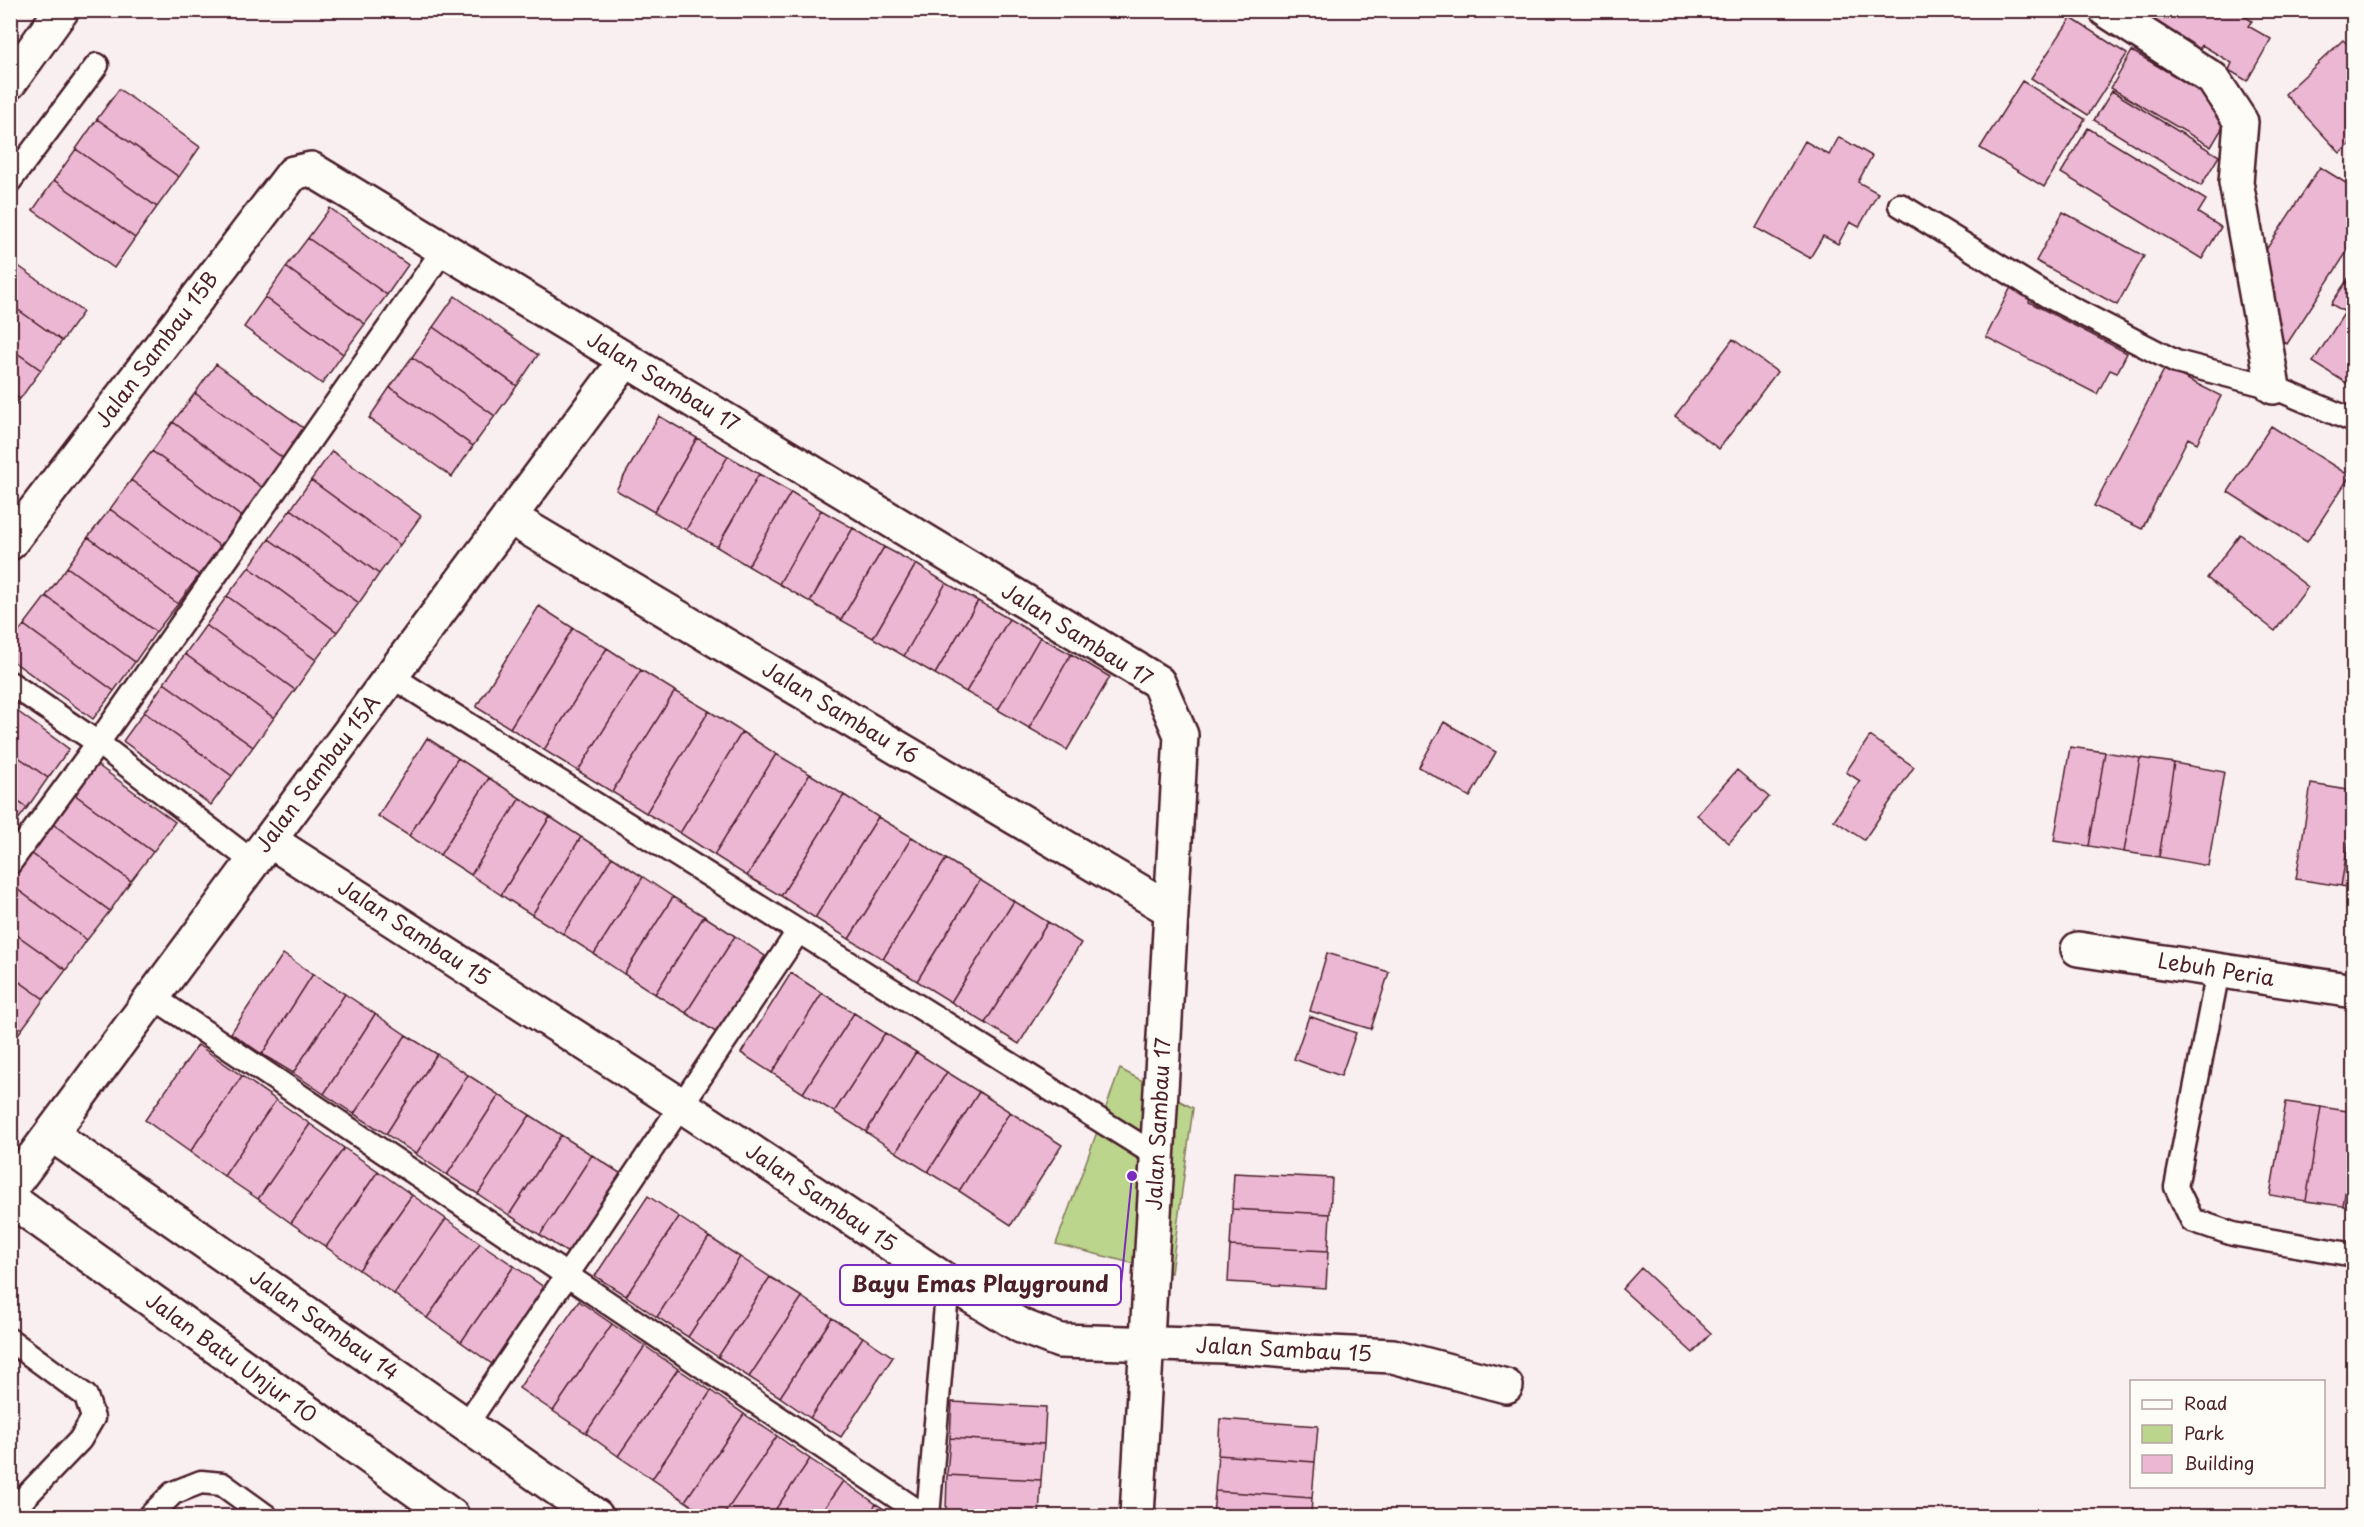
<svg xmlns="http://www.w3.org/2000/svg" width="2364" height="1527" viewBox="0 0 2364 1527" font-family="'Playpen Sans',sans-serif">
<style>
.green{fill:#bcd58c;stroke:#837a5c;stroke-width:1.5}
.building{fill:#ebb7d2;stroke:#4a1f2b;stroke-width:1.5}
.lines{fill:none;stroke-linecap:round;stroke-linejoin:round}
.lane-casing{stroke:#4a1f2b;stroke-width:27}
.street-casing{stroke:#4a1f2b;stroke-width:38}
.lane{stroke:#fdfcf7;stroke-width:22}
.street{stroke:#fdfcf7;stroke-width:33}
.labels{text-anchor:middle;stroke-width:4.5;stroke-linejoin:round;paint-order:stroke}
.street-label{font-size:21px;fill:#4a1f2b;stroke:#fdfcf7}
.leader{fill:none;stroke:#7b2cbf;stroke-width:2}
.callout-dot{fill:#7b2cbf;stroke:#fdfcf7;stroke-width:2}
.callout{fill:#fdfcf7;stroke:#7b2cbf;stroke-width:2}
.callout-label{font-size:22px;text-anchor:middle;font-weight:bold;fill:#4a1f2b}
</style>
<rect width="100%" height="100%" fill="#f9eef0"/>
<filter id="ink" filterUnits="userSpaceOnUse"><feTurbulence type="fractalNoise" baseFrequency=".0167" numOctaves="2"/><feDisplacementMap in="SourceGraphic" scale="12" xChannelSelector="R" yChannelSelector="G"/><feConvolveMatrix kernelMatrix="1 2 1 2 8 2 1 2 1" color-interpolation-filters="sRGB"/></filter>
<g filter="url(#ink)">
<path class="green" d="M1120,1069l73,39 -22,165 -115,-29z"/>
<path class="building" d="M2114,10h101l6,4 2,-4h12l17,11 -4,5 23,13 -24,42 -18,-11 3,-7 -30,-18 -7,12z
M2071,18l56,36 -39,61 -57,-37z
M2343,40l11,10v91l-14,12 -55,-59z
M2132,51l101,59 -22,37 -100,-59z
M2022,81l63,38 -41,68 -64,-39z
M119,89l81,58 -21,30 -82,-58z
M2112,91l107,65 -18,30 -107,-66z
M97,119l82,58 -22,30 -81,-58z
M2088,128l118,72 -8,13 23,14 -19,32 -141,-86z
M1839,137l33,19 -14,26 20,11 -19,34 -9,-5 -12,22 -15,-8 -13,22 -54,-30 49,-87 24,14z
M76,149l81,58 -22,31 -81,-58z
M2320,167l34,21v53l-67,103 -34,-21 -8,-41z
M54,180l81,58 -21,30 -81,-58z
M330,208l78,57 -21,30 -79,-57z
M2063,212l81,44 -27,49 -81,-44z
M308,238l79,57 -22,29 -79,-57z
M10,260l73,52 -21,29 -52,-37z
M286,267l79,57 -22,30 -78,-57z
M2354,270v118l-41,-26 32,-50 -14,-8z
M2014,281l20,11 -5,10 98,51 -10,20 -7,-3 -13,24 -111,-57z
M455,296l83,59 -21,31 -84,-59z
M265,297l78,57 -21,30 -78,-57z
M10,304l52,37 -21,29 -31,-22z
M433,327l84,59 -22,30 -83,-59z
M1733,339l44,33 -58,77 -44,-33z
M10,348l31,22 -21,29 -10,-7z
M412,357l83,59 -22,30 -83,-59z
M216,364l90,66 -22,29 -89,-66z
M2165,368l56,28 -24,47 -9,-5 -46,91 -48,-23z
M390,387l83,59 -21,31 -83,-59z
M10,392l10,7 -10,13z
M195,393l89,66 -21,29 -90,-66z
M659,416l38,22 -43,74 -38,-22z
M173,422l90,66 -21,29 -90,-66z
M2271,426l79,50 -43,66 -79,-50z
M697,438l31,18 -42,74 -32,-18z
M152,451l90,66 -22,29 -89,-66z
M332,451l89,65 -21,29 -89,-65z
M728,456l31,18 -42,73 -31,-17z
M759,474l32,18 -43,74 -31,-19z
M131,480l89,66 -21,29 -89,-66z
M311,480l89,65 -21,29 -88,-65z
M791,492l30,18 -42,74 -31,-18z
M110,509l89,66 -21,29 -90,-67z
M291,509l88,65 -20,29 -90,-64z
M821,510l32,18 -43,74 -31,-18z
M853,528l31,19 -43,73 -31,-18z
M2240,534l68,53 -33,44 -68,-53z
M88,537l90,67 -22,28 -89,-65z
M269,539l90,64 -22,29 -88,-65z
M884,547l32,17 -43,74 -32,-18z
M916,564l30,19 -42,73 -31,-18z
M67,567l89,65 -21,30 -89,-66z
M249,567l88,65 -21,28 -89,-64z
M946,583l32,18 -43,73 -31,-18z
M46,596l89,66 -21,29 -90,-66z
M227,596l89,64 -21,30 -89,-65z
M978,601l31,18 -43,73 -31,-18z
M539,606l34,22 -63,100 -34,-21z
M1009,619l31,18 -42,73 -32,-18z
M24,625l90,66 -21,28 -83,-60v-16z
M206,625l89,65 -21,28 -89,-64z
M573,628l34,20 -63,102 -34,-22z
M1040,637l31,17 -42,74 -31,-18z
M607,648l34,22 -63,101 -34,-21z
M185,654l89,64 -21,29 -89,-64z
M1071,654l39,23 -43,73 -38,-22z
M641,670l34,21 -63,101 -34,-21z
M164,683l89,64 -21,29 -88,-64z
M675,691l34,20 -63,102 -34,-21z
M10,706l59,43 -21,29 -38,-27z
M709,711l33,21 -62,101 -34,-20z
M144,712l88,64 -21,29 -88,-64z
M1444,722l52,30 -26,45 -51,-30z
M742,732l34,22 -62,101 -34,-22z
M1870,736l44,31 -50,73 -30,-20 26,-39 -14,-9z
M427,738l31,20 -49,78 -31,-20z
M2070,747l35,5 -16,94 -35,-5z
M10,751l38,27 -21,30 -17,-12z
M2105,752l35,6 -16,94 -35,-6z
M776,754l34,20 -63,102 -33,-21z
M458,758l31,20 -49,77 -31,-19z
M2140,758l34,5 -15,94 -35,-5z
M2174,763l50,9 -16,94 -49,-9z
M96,764l79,58 -22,30 -79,-58z
M1737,770l32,27 -40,46 -32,-28z
M810,774l34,21 -63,101 -34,-20z
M489,778l31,20 -49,77 -31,-20z
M2311,784l43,7v19l-13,76 -45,-7z
M74,794l79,58 -22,29 -78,-57z
M844,795l34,22 -63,101 -34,-22z
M10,796l17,12 -17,22z
M520,798l30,19 -49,78 -30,-20z
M2354,810v78l-13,-2z
M550,817l31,20 -49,78 -31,-20z
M878,817l34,20 -63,102 -34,-21z
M53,824l78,57 -21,30 -79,-58z
M581,837l31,20 -49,77 -31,-19z
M912,837l34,22 -63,100 -34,-20z
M31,853l79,58 -23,29 -77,-56v-3z
M612,857l31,20 -49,77 -31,-20z
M946,859l34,21 -63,101 -34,-22z
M643,877l30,20 -49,77 -30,-20z
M980,880l34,21 -63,101 -34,-21z
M10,884l77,56 -21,30 -56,-40z
M673,897l31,19 -49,78 -31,-20z
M1014,901l34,21 -63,101 -34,-21z
M704,916l31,20 -49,77 -31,-19z
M1048,922l33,21 -62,101 -34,-21z
M10,930l56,40 -22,29 -34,-24z
M735,936l30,20 -48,77 -31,-20z
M1327,953l62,19 -18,57 -61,-18z
M283,954l30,20 -51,80 -31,-21z
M791,973l31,20 -50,80 -31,-20z
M313,974l32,20 -52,79 -31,-19z
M10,975l34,24 -22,30 -12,-8z
M822,993l32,20 -51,80 -31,-20z
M345,994l30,20 -51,80 -31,-21z
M854,1013l31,20 -51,79 -31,-19z
M375,1014l31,21 -52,79 -30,-20z
M1309,1016l47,17 -15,43 -47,-17z
M10,1021l12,8 -12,16z
M885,1033l31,19 -50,80 -32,-20z
M406,1035l31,19 -51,80 -32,-20z
M198,1045l44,31 -52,76 -45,-32z
M916,1052l31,20 -51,80 -30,-20z
M437,1054l31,21 -52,79 -30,-20z
M947,1072l32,20 -51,80 -32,-20z
M468,1075l31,20 -52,80 -31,-21z
M242,1076l34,24 -52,76 -34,-24z
M979,1092l31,20 -51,79 -31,-19z
M499,1095l31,20 -52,79 -31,-19z
M276,1100l34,24 -52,75 -34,-23z
M2286,1102l35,5 -15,94 -36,-6z
M2321,1107l33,5v28l-11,66 -37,-5z
M1010,1112l52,33 -51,80 -52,-34z
M530,1115l31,20 -52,80 -31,-21z
M310,1124l34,24 -53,75 -33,-24z
M561,1135l31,20 -52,80 -31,-20z
M2354,1140v68l-11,-2z
M344,1148l34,23 -52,76 -35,-24z
M592,1155l31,20 -52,80 -31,-20z
M378,1171l34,24 -53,75 -33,-23z
M1234,1173l98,5 -2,36 -98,-5z
M412,1195l34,24 -52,75 -35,-24z
M648,1196l31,21 -53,79 -31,-20z
M1232,1209l98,5 -2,37 -98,-5z
M679,1217l30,20 -52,80 -31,-21z
M446,1219l34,24 -53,75 -33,-24z
M709,1237l31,20 -52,80 -31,-20z
M480,1243l34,23 -53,76 -34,-24z
M1230,1246l98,5 -2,37 -98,-6z
M740,1257l30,20 -52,80 -30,-20z
M514,1266l34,24 -53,76 -34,-24z
M1641,1268l70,65 -18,20 -71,-64z
M770,1277l32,20 -53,80 -31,-20z
M802,1297l30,21 -52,79 -31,-20z
M579,1301l33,23 -59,87 -34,-23z
M832,1318l31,19 -53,81 -30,-21z
M612,1324l33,22 -59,87 -33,-22z
M863,1337l30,20 -52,80 -31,-19z
M645,1346l33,23 -60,87 -32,-23z
M678,1369l33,22 -59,88 -34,-23z
M711,1391l33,23 -59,87 -33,-22z
M952,1402l94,5 -2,37 -94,-6z
M744,1414l33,22 -54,80h-16l-22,-15z
M1220,1419l98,7 -3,36 -97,-7z
M777,1436l33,23 -39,57h-48z
M950,1438l94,6 -3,36 -94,-5z
M1218,1455l97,7 -3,36 -97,-7z
M810,1459l33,22 -24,35h-48z
M947,1475l94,5 -2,36 -93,-5z
M843,1481l33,23 -8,12h-49z
M1215,1491l97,7 -1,18h-98z
M876,1504l19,12h-27z
M946,1511l93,5h-94z"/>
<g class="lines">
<g class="lane-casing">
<path id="lane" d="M10,181l87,-116
M1900,205l146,90 130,67 97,25 81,34
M391,676l766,480
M10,683l88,60 155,119
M10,863l88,-120 346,-494
M2218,971l-42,216 16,33 41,14 121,21
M153,997l772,519
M10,1340l76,56 7,22 -13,22 -70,73
M466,1425l332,-493
M150,1516l23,-23 28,-11 21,2 44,32
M928,1516l20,-234"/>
</g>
<g class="street-casing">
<path id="street" d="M2106,10l107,69 28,43 -5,60 37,205
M10,82l52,-72
M509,517l662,393
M10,543l283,-370 18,-4 847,513 23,53 -44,781
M269,840l412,265 267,177 73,44 39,15 165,5 63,5 105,5 113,30
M2078,949l276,42
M51,1134l545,382
M10,1189l616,-829
M10,1199l442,317"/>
</g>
<use href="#lane" class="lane"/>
<use href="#street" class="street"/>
</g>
</g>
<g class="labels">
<g class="street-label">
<text transform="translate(157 350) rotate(-53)" y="7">Jalan Sambau 15B</text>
<text transform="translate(663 382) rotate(31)" y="7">Jalan Sambau 17</text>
<text transform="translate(1077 635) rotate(32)" y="7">Jalan Sambau 17</text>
<text transform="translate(840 713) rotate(31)" y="7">Jalan Sambau 16</text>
<text transform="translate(318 774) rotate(-53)" y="7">Jalan Sambau 15A</text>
<text transform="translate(414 933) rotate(33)" y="7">Jalan Sambau 15</text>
<text transform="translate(2216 970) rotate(9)" y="7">Lebuh Peria</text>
<text transform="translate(1159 1124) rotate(-87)" y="7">Jalan Sambau 17</text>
<text transform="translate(821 1198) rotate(34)" y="7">Jalan Sambau 15</text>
<text transform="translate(324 1325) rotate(35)" y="7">Jalan Sambau 14</text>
<text transform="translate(1284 1350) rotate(3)" y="7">Jalan Sambau 15</text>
<text transform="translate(231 1358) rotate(36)" y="7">Jalan Batu Unjur 10</text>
</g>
</g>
<path class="leader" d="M1132 1176L1121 1285"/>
<circle class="callout-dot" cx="1132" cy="1176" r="6"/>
<rect class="callout" x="840" y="1265" width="281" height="40" rx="6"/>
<g class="callout-label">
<text x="980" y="1292">Bayu Emas Playground</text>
</g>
<rect width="2364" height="1527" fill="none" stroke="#fdfcf7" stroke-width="36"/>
<rect x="18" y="18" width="2328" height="1491" fill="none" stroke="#4a1f2b" stroke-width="2" filter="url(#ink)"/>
<rect x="2130" y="1380" width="195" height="108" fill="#fdfcf7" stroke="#b5a4a5" stroke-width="1.5"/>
<rect x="2142" y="1400" width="30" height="9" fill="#fdfcf7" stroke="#b5a4a5" stroke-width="1.5"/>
<text x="2184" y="1410" font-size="18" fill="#4a1f2b">Road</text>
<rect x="2142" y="1425" width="30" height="18" fill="#bcd58c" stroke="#b5a4a5" stroke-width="1.5"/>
<text x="2184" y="1440" font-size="18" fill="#4a1f2b">Park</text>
<rect x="2142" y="1455" width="30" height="18" fill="#ebb7d2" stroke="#b5a4a5" stroke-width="1.5"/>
<text x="2184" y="1470" font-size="18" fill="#4a1f2b">Building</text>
</svg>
